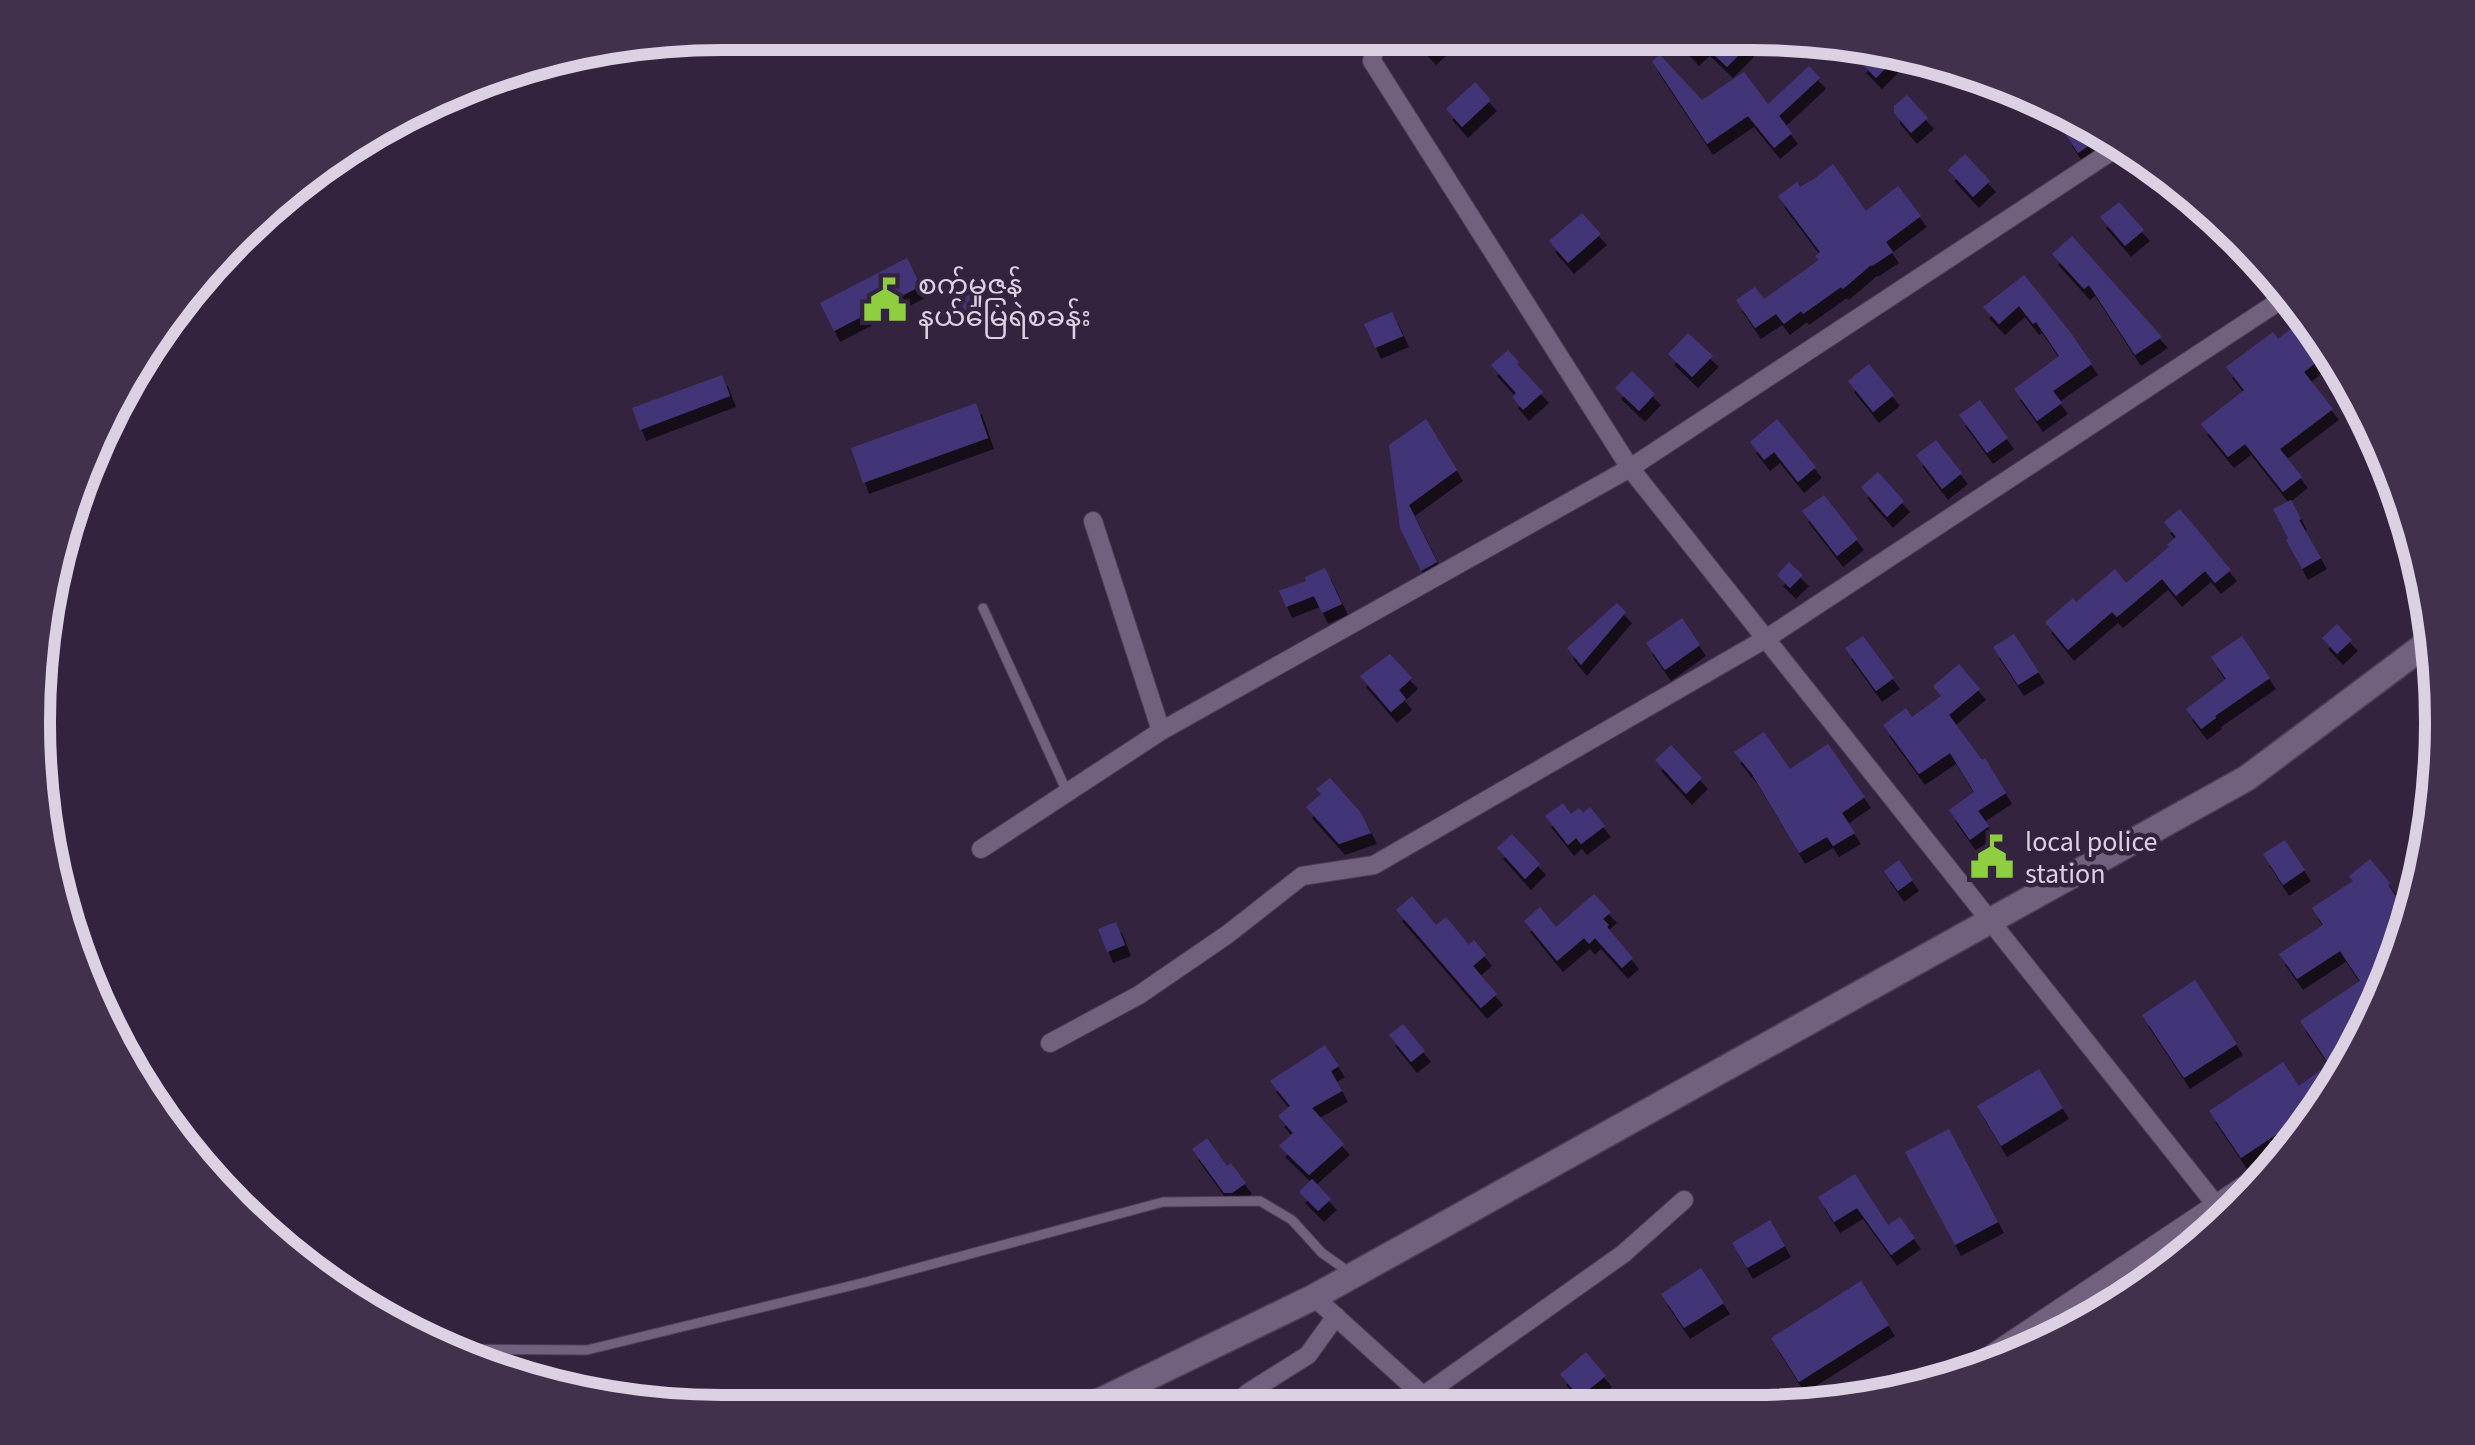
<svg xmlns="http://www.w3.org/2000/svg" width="2475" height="1445" viewBox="0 0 2475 1445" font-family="'Source Sans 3','Noto Sans Myanmar',sans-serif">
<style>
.building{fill:#433577;filter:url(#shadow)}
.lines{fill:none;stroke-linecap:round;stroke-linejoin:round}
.lane-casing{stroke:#4d3f56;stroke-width:11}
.street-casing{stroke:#4d3f56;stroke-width:20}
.secondary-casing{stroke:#4d3f56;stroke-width:28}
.lane{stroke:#72607f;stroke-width:9}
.street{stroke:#72607f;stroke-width:18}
.secondary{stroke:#72607f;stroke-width:25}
.labels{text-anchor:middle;stroke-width:9;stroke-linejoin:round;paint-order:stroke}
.poi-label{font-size:28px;fill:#dbd1e3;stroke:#34233f;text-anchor:start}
.rim{fill:none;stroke:#dbd1e3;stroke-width:12}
</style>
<defs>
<filter id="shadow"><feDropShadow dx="6" dy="11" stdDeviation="0" flood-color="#0009"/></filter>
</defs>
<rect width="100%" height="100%" fill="#34233f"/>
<path class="building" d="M1410,33l42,1 -22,20z
M1674,34h62l12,12 -21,21 -23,-22 -11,10z
M1873,49l27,5 -24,24 -16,-16z
M1660,55l42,45 42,-28 24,32 41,-38 11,12 -41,38 13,17 -18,15 -26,-32 -41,28 -55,-83z
M1475,82l16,18 -29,27 -16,-18z
M1907,95l21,23 -17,15 -17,-20v-7z
M2055,109l38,19 7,10 -22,15 -12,-18 3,-3z
M1965,154l25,27 -17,16 -25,-27z
M1833,164l33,47 32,-25 23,30 -35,26 7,10 -21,14 -1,-1 -28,24 -2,-2 -38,27 -2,-3 -17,13 -8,-10 -21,14 -19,-28 19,-13 9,12 55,-39 -4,-4 5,-4 -42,-56 19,-14 3,5 14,-8z
M2119,202l25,28 -19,16 -25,-29z
M1582,213l19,21 -33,29 -19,-22z
M2072,236l56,63 34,38 -27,18 -46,-70 -5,4 -32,-35z
M907,258l14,28 -87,45 -14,-28z
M2024,275l47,58 21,31 -39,27 9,12 -25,18 -23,-32 45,-33 -23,-34 -3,2 -14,-18 -20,18 -16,-17z
M975,291l8,17 -15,8 -9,-16z
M1392,312l11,24 -28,12 -11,-24z
M2307,316l25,34 -28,22 29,37 -53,40 22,28 -19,15 -38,-48 -17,13 -27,-33 43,-34 -18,-23 47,-35 5,7z
M1688,333l25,23 -21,21 -24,-23z
M1508,350l11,12 -2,2 26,28 -20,18 -11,-13 4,-4 -25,-28z
M1869,364l25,31 -21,17 -25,-31z
M1632,371l23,23 -16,17 -24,-23z
M722,375l8,21 -90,34 -8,-22z
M1980,400l28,38 -21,15 -28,-38z
M976,403l12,35 -125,45 -12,-35z
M1426,419l31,51 -48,35 28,57 -16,9 -21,-43 -11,-83z
M1777,419l39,48 -18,15 -24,-30 -10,8 -14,-18z
M1936,440l26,33 -20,16 -26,-34z
M1878,472l26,29 -17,16 -26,-30z
M1824,495l34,44 -21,17 -35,-45z
M2291,500l10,19 -2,1 22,38 -19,11 -16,-29 2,-2 -15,-29z
M2180,509l51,61 -16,13 -10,-12 -29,25 -14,-17 -45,38 -5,-5 -44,38 -23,-28 28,-24 3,4 39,-33 11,14 43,-36 -2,-2 9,-8 -12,-15z
M1789,562l14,13 -13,13 -13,-13z
M1325,568l17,36 -20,9 -8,-17 -28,11 -7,-16 27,-10 -1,-4z
M1617,603l9,9 -45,53 -14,-17z
M1682,618l18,27 -35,25 -19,-27z
M2337,624l15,16 -15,14 -15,-16z
M2014,634l25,38 -21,13 -25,-38z
M1863,636l31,42 -18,13 -31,-43z
M2242,636l28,42 -55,38 1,2 -15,11 -15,-20 40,-30 -15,-22z
M1390,654l22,24 -13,12 7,9 -15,13 -31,-36z
M1959,664l21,25 -31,26 33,45 3,-2 21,35 -28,18 11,15 -19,14 -21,-30 25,-18 -24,-39 -31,21 -36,-49 23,-17 6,9 29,-21 -8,-10z
M1764,732l26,37 38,-25 37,53 -23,16 13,20 -22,13 -6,-9 -28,16 -47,-79 -18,-22z
M1671,745l31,33 -16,16 -31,-34z
M1330,778l31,35 10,20 -32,11 -33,-37 15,-13 -5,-5z
M1563,803l8,11 8,-6 4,5 7,-6 15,19 -24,18 -5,-6 -8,7 -23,-29z
M2432,831l-3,27 -5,16 -17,-29z
M1512,834l28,30 -15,15 -28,-31z
M2285,840l20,30 -22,15 -20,-31z
M2370,859l20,24 -2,2 23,34 -21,68 -54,100 -24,18 2,4 -73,49 -32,-47 74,-49 16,24 30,-22 -29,-43 60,-40 -20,-30 -43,28 -18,-25 44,-29 -11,-17 41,-27 -4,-5z
M1899,860l14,20 -15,11 -14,-20z
M1594,894l17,18 -8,7 6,6 -2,2 26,31 -11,10 -27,-30 -6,6 -5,-6 -27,23 -33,-40 16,-14 16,20z
M1412,896l24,29 10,-8 23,28 5,-5 12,15 -13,11 24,28 -16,14 -85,-98z
M1116,922l9,23 -18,7 -9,-23z
M2195,980l42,64 -53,34 -42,-63z
M1403,1024l22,27 -14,11 -22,-27z
M1325,1045l14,21 -8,5 11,20 -30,17 32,36 -35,31 -30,-29 14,-13 -15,-17 12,-10 -20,-25z
M2039,1069l24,39 -62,38 -24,-40z
M1949,1129l49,93 -43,23 -50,-93z
M1207,1138l20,28 4,-3 15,20 -14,10h-8l-32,-44z
M1855,1174l33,51 12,-8 15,21 -24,17 -34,-47 -23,14 -16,-25z
M1312,1179l19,20 -13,12 -19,-19z
M1770,1220l15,26 -38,22 -15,-25z
M1701,1268l23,35 -40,25 -23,-34z
M1861,1281l28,44 -90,57 -28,-44z
M1586,1352l20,24 -27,21 -19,-23z"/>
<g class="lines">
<g class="lane-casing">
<path id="lane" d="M983,608l84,184
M446,1349l141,1 275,-67 301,-81 97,-1 32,19 30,33 27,19"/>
</g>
<g class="street-casing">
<path id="street" d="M1378,33l-6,28 258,407 598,752
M1093,521l68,210
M981,849l180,-118 469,-263 494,-325
M1050,1043l89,-48 89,-61 74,-58 72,-11 393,-227 523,-344
M1314,1297l126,114
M1952,1380l331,-221
M1219,1411l15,-6 15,-13 59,-37 28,-39
M1379,1411l45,-16 199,-141 61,-54"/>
</g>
<g class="secondary-casing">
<path id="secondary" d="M1079,1411l235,-114 933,-519 187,-140"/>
</g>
<use href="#lane" class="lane"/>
<use href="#street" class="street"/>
<use href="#secondary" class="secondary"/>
</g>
<defs>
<g id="civic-bare" transform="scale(3.45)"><path d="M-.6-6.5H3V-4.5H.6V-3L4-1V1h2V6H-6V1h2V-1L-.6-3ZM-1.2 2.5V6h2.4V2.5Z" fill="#8fcd41" stroke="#34233f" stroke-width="2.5" paint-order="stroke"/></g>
</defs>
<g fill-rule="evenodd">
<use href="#civic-bare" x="885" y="300"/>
<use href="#civic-bare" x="1992" y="857"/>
</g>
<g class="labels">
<g class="poi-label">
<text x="918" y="294">စက်မှုဇုန်<tspan x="918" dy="32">နယ်မြေရဲစခန်း</tspan></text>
<text x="2025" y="851">local police<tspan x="2025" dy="32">station</tspan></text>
</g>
</g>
<path d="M0 0H2475V1445H0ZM722 50H1753A672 672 0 0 1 2425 722V723A672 672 0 0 1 1753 1395H722A672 672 0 0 1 50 723V722A672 672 0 0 1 722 50Z" fill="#41314c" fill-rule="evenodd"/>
<path class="rim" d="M722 50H1753A672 672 0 0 1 2425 722V723A672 672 0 0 1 1753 1395H722A672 672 0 0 1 50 723V722A672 672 0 0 1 722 50Z"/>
</svg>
